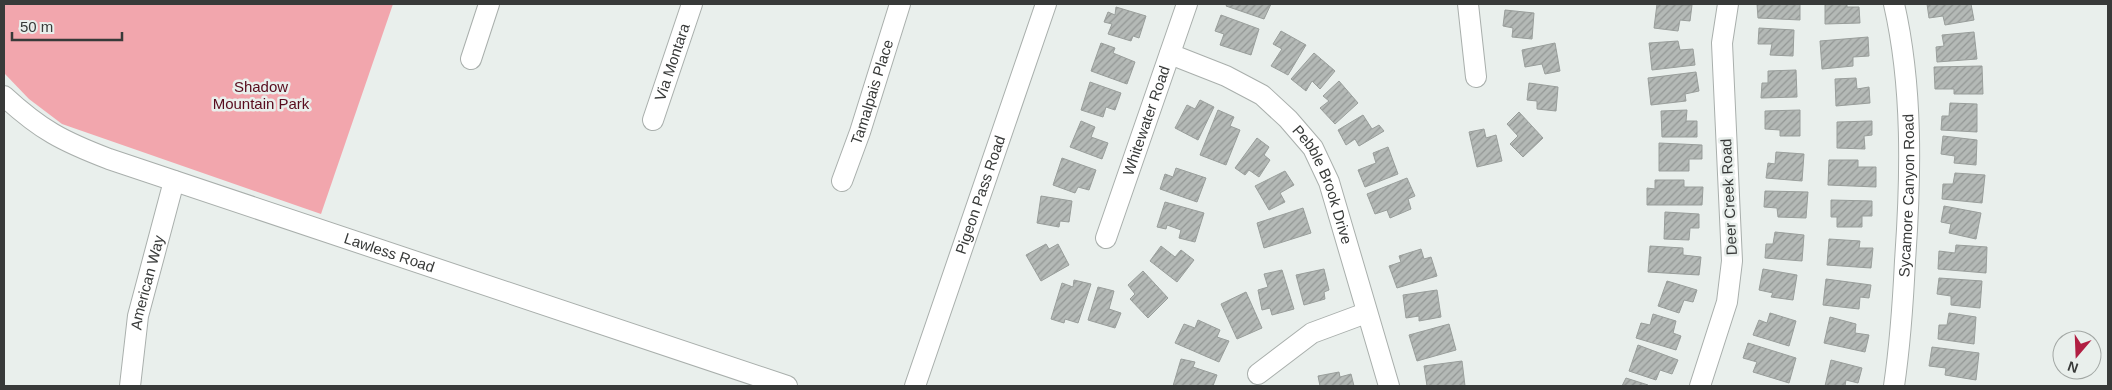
<svg xmlns="http://www.w3.org/2000/svg" width="2112" height="390" viewBox="0 0 2112 390" font-family="Helvetica,sans-serif">
<style>
.park{fill:#f2a6ad}
.building{fill:url(#building-hatch);stroke:#999e9b}
.lines{fill:none;stroke-linecap:round;stroke-linejoin:round}
.minor-casing{stroke:#a9afac;stroke-width:22}
.minor{stroke:#fff;stroke-width:20}
.labels{text-anchor:middle;stroke-width:5;stroke-linejoin:round;paint-order:stroke}
.street-label{font-size:15px;fill:#383a39;stroke:#e9efec}
.park-label{font-size:15px;fill:#580b1d;stroke:#e9efec}
</style>
<defs>
<pattern id="building-hatch" width="6" height="6" patternUnits="userSpaceOnUse" patternTransform="scale(1.25)"><rect width="6" height="6" fill="#b4b9b6"/><path d="M-1 1l2-2M0 6l6-6M5 7l2-2" fill="none" stroke="#939795"/></pattern>
</defs>
<rect width="100%" height="100%" fill="#e9efec"/>
<path class="park" d="M4,4h389l-72,210 -259,-90 -33,-25 -25,-26z"/>
<path class="building" d="M1227,4h44l-7,15 -38,-13z
M1657,4l35,1 -2,16 -10,-1 -2,11 -24,-3z
M1757,4h43v16l-42,-2z
M1825,4h22v3h12l1,16 -35,1z
M1927,4h44l3,16 -29,5 -2,-9 -14,2z
M1116,7l30,9 -7,22 -6,-2 -2,5 -23,-7 4,-10 -8,-2 4,-10 7,3z
M1505,10l29,3 -2,26 -20,-2 1,-9 -10,-2z
M1221,15l38,14 -8,26 -31,-10 4,-11 -9,-3z
M1759,28l35,2 -1,26 -23,-1 2,-11h-14z
M1281,31l25,14 -18,30 -17,-9 11,-17 -9,-5z
M1974,32l3,27 -40,3 -1,-15 8,-1 -2,-11z
M1868,37l1,19 -16,1v9l-31,3 -2,-28z
M1678,41l2,9 13,-1 2,16 -43,5 -3,-27z
M1101,43l14,5 -2,5 22,9 -8,22 -36,-13z
M1555,43l5,28 -15,3 -3,-10 -17,3 -3,-17z
M1314,53l21,18 -15,18 -8,-8 -6,10 -15,-12z
M1982,66l1,28h-29v-5h-19l-1,-22z
M1796,70l1,27 -36,1 1,-15h6v-12z
M1696,72l3,19 -14,3 1,7 -35,4 -3,-27z
M1856,78l1,11 12,-2 1,16 -34,3 -1,-27z
M1339,81l19,22 -23,21 -15,-16 9,-7 -6,-5z
M1090,82l31,11 -6,17 -9,-3 -3,10 -22,-7z
M1529,83l29,4 -2,24 -19,-2v-8l-10,-1z
M1200,100l14,7 -16,33 -23,-12 12,-23 8,4z
M1950,103l27,1v28l-36,-2 1,-14h7z
M1218,110l16,7 -4,9 10,4 -14,35 -26,-10z
M1687,110l-1,11h11v16h-35l-1,-26z
M1800,110v26h-20v-6l-15,-1v-18z
M1519,112l24,26 -20,19 -13,-13 8,-8 -11,-12z
M1363,115l9,14 7,-4 5,6 -25,15 -4,-7 -9,6 -8,-15z
M1081,121l14,6 -4,10 17,6 -6,16 -32,-12z
M1872,121v14l-8,1 1,13 -28,-1v-26z
M1484,129l2,9 10,-3 6,26 -25,6 -8,-35z
M1943,136l34,4 -1,25 -22,-2 1,-7 -14,-2z
M1257,138l12,9 -5,8 6,5 -11,17 -10,-7 -4,5 -10,-7z
M1659,143l43,2v14h-13v12h-30z
M1388,147l10,27 -33,13 -7,-17 18,-7 -3,-10z
M1776,152l28,2 -2,27 -36,-3 2,-15 7,1z
M1062,158l34,12 -7,20 -11,-3 -3,6 -22,-8z
M1829,160h29v7h18v20l-48,-2z
M1176,168l30,10 -9,24 -37,-13 5,-15 8,3z
M1285,171l9,14 -14,8 5,9 -16,8 -14,-24z
M1955,173l30,2 -3,28 -40,-4 1,-15h10z
M1407,178l8,18 -7,3 3,10 -21,9 -3,-8 -12,4 -8,-20z
M1655,180h29v7h19l-1,18h-55v-17l8,1z
M1765,191l43,1 -2,26 -28,-1 -1,-9 -13,-1z
M1041,196l31,5 -3,21 -9,-1 -1,6 -22,-4z
M1831,200l41,1v15h-10v11h-25v-10h-6z
M1165,202l39,11 -9,29 -16,-4 2,-8 -14,-5 -1,4 -9,-2z
M1944,206l37,7 -5,26 -27,-6 2,-9 -10,-2z
M1303,208l8,25 -47,15 -7,-25z
M1665,212l34,2v14h-9l-1,12 -25,-1z
M1775,232l29,3 -2,26 -37,-3 1,-14h7z
M1829,239l31,2 -1,7h14l-2,20 -44,-3z
M1046,244l3,5 9,-5 11,21 -28,16 -15,-26z
M1956,245l31,2 -1,26 -48,-4 1,-18 16,2z
M1161,246l14,11 6,-7 13,10 -17,22 -27,-21z
M1650,246l33,2v7l18,2 -2,18 -51,-3z
M1421,249l3,10 7,-2 6,19 -40,12 -8,-22 12,-4 -2,-6z
M1324,269l5,21 -5,2 1,7 -21,6 -8,-30z
M1763,269l34,6 -4,25 -22,-3 2,-4 -14,-3z
M1282,270l12,39 -22,6 -2,-7 -8,2 -4,-20 10,-3 -4,-13z
M1143,271l25,27 -20,20 -18,-19 5,-5 -7,-9z
M1939,278l43,3 -2,27 -29,-3v-9l-14,-2z
M1826,279l45,6 -2,13 -9,-1 -1,12 -36,-4z
M1074,280l17,4 -13,39 -13,-4 -1,4 -13,-4 11,-36 11,4z
M1667,281l30,9 -4,12 -9,-2 -5,13 -21,-7z
M1098,287l16,4 -5,18 12,4 -6,15 -27,-8z
M1437,290l4,27 -22,4v-5l-13,2 -3,-23z
M1246,292l16,36 -25,11 -16,-35z
M1770,313l26,8 -7,25 -36,-11 6,-15 8,3z
M1949,313l27,4 -2,27 -36,-5 1,-14h8z
M1653,314l23,7 -3,12 8,3 -5,14 -40,-12 5,-15 9,2z
M1830,317l26,7 -1,9 14,2 -4,17 -41,-9z
M1198,320l22,10 -3,7 12,4 -10,21 -44,-19 9,-19 11,4z
M1449,324l7,26 -39,11 -8,-26z
M1748,343l48,15 -7,25 -36,-11 4,-10 -14,-4z
M1638,345l40,15 -6,14 -12,-4 -4,10 -27,-9z
M1932,347l47,6 -3,27 -31,-5 1,-7 -17,-2z
M1181,359l14,3 -2,5 24,8 -4,11h-40z
M1831,360l31,8 -4,15 -12,-3 -1,6h-20z
M1462,361l3,25h-38l-3,-20z
M1339,372l1,5 11,-3 3,12h-34l-2,-10z
M1626,378l22,7v1h-26z"/>
<g class="lines">
<g class="minor-casing">
<g id="minor">
<path d="M1468,4l8,73"/>
<path id="s1" d="M1170,54l56,22 36,19 26,24 25,29 16,34 60,204"/>
<path d="M471,59l18,-55"/>
<path id="s2" d="M4,96c37,34 58,45 105,63l678,227"/>
<path id="s3" d="M653,120l39,-116"/>
<path id="s4" d="M842,181l18,-49 40,-128"/>
<path id="s5" d="M1106,238l81,-234"/>
<path d="M1258,374l54,-41 54,-20"/>
<path id="s6" d="M130,386l8,-70 36,-135"/>
<path id="s7" d="M915,386l131,-382"/>
<path d="M1700,386l27,-84 5,-41 -10,-218 6,-39"/>
<path id="s8" d="M1894,386c6,-41 9,-83 11,-125 6,-84 8,-174 -11,-257"/>
</g>
</g>
<use href="#minor" class="minor"/>
</g>
<g class="labels">
<g class="street-label">
<text dy="5" stroke="none"><textPath href="#s3" startOffset="61">Via Montara</textPath></text>
<text dy="5" stroke="none"><textPath href="#s4" startOffset="94">Tamalpais Place</textPath></text>
<text dy="5" stroke="none"><textPath href="#s5" startOffset="124">Whitewater Road</textPath></text>
<text dy="5" stroke="none"><textPath href="#s1" startOffset="212">Pebble Brook Drive</textPath></text>
<text dy="5" stroke="none"><textPath href="#s7" startOffset="202">Pigeon Pass Road</textPath></text>
<text dy="5" stroke="none"><textPath href="#s8" startOffset="191">Sycamore Canyon Road</textPath></text>
<text transform="translate(1729 197) rotate(-93)" y="5">Deer Creek Road</text>
<text dy="5" stroke="none"><textPath href="#s2" startOffset="419">Lawless Road</textPath></text>
<text dy="5" stroke="none"><textPath href="#s6" startOffset="105">American Way</textPath></text>
</g>
<g class="park-label">
<text x="261" y="92">Shadow<tspan x="261" dy="17">Mountain Park</tspan></text>
</g>
</g>
<rect width="2112" height="390" fill="none" stroke="#383a39" stroke-width="10"/>
<g transform="translate(2077 355) rotate(199)"><circle r="24" fill="#e9efec" stroke="#a2a7a4"/>
<path d="M0-4L9 19L0 12L-9 19Z" fill="#b11e42"/>
<text y="-8" font-size="14" font-weight="bold" text-anchor="middle" fill="#383a39">N</text>
</g>
<path d="M12 32v8h110v-8" fill="none" stroke="#383a39" stroke-width="2.5"/>
<text x="20" y="32" font-size="15" fill="#383a39" stroke="#e9efec" stroke-width="4" paint-order="stroke">50 m</text>
</svg>
